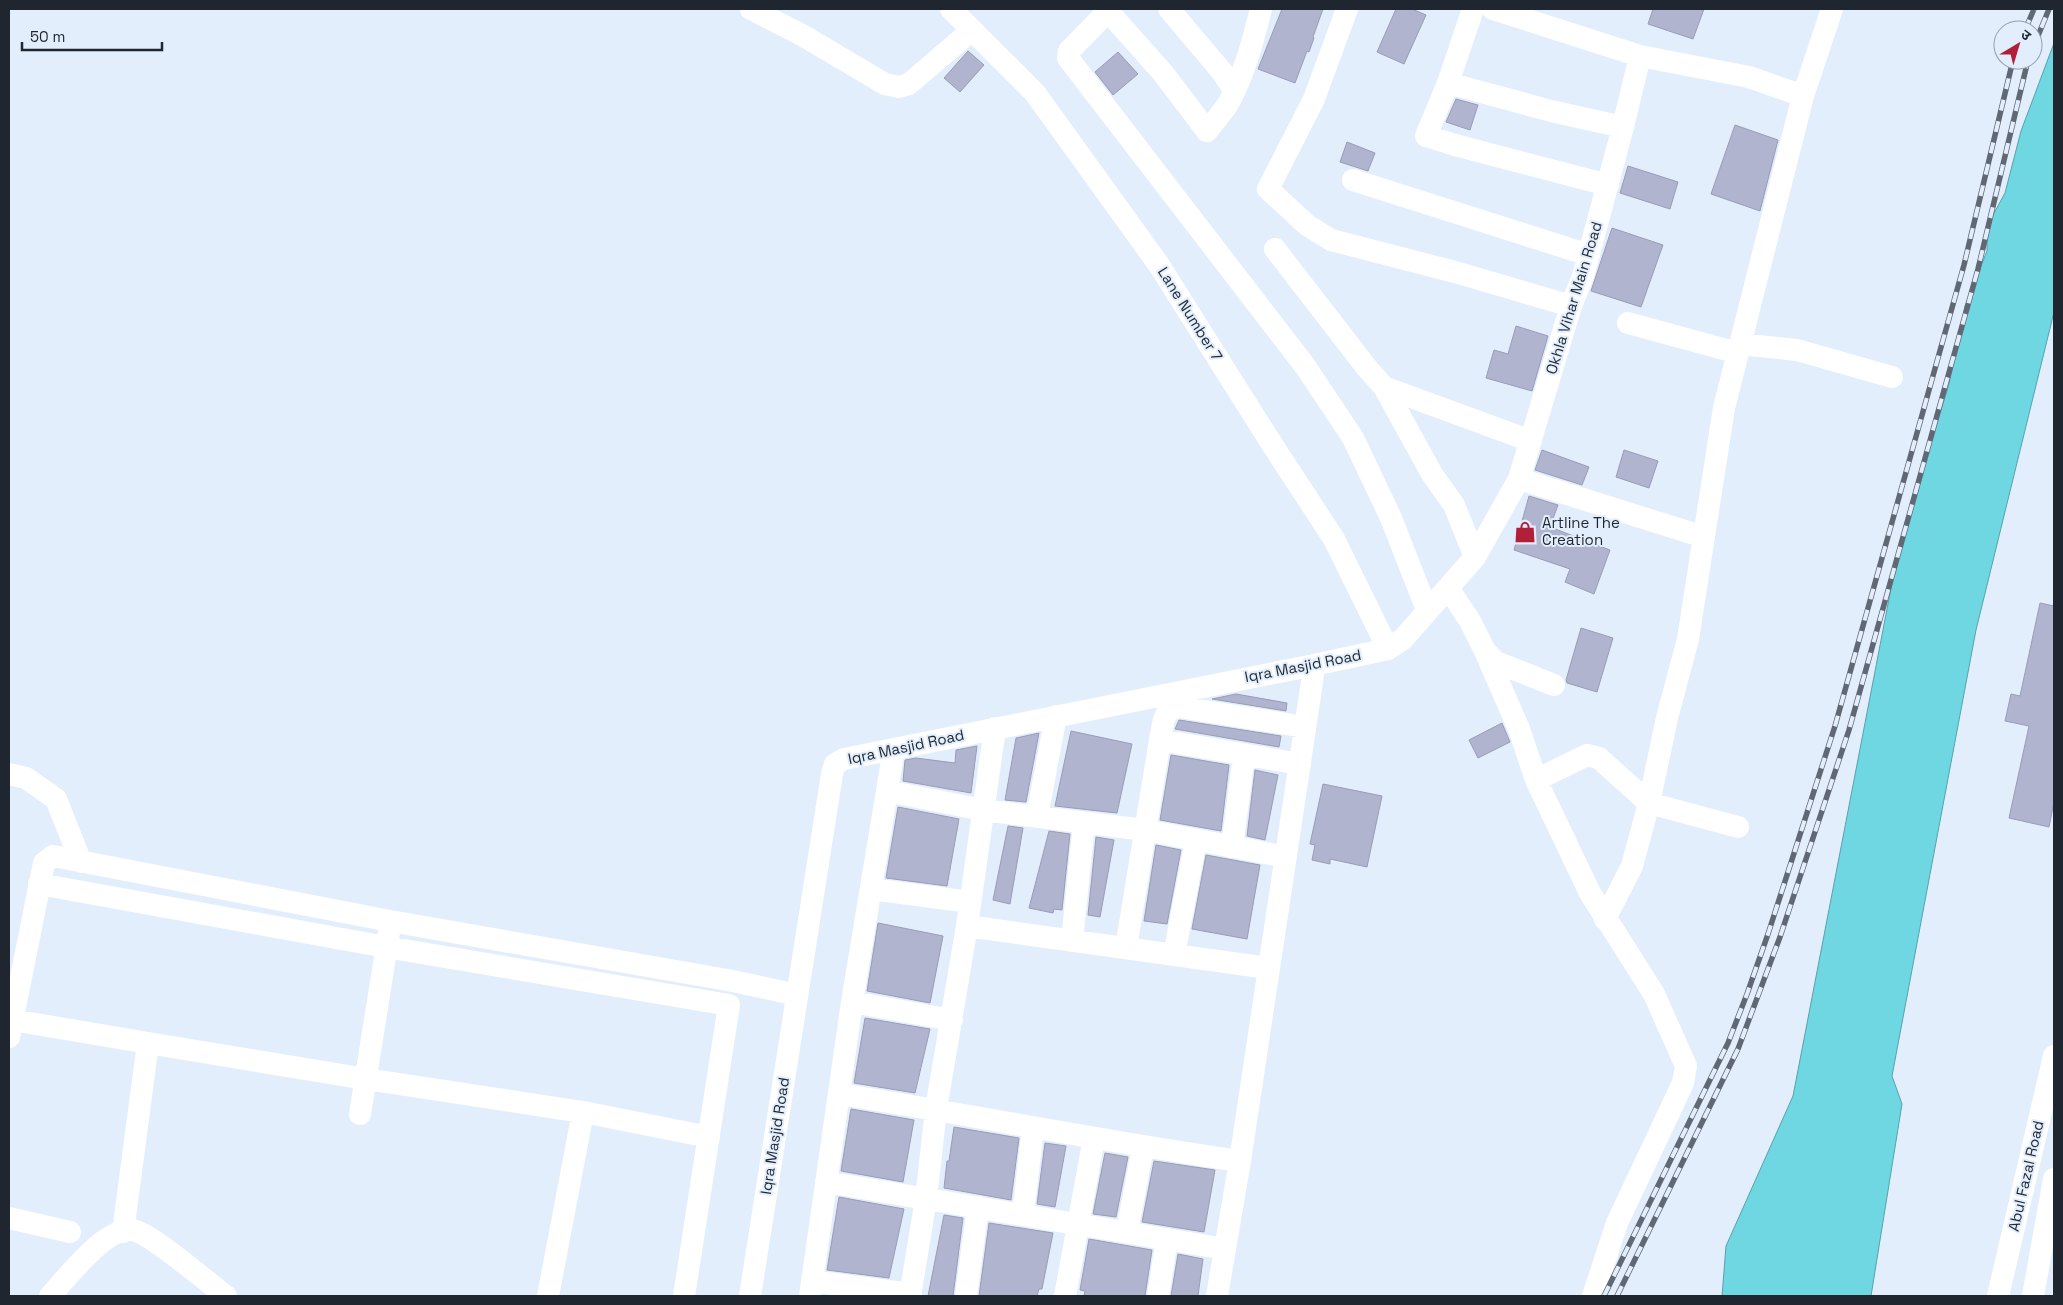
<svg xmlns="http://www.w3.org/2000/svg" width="2063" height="1305" viewBox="0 0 2063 1305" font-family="'Space Grotesk','Noto Sans Devanagari',sans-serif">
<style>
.water{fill:#6ed7e2;stroke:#56a2ac}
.building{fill:#b0b4ce;stroke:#999cb6}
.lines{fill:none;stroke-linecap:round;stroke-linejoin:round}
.minor{stroke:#fff;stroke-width:22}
.rail-casing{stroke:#606873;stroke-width:5.5}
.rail{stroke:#e3eefd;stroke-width:4;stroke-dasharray:11;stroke-linecap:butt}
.labels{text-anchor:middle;stroke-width:4;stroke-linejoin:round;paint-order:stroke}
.street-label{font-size:15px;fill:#1f262f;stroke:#e3eefd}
.poi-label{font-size:15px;fill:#1f262f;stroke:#e3eefd;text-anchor:start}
</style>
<rect width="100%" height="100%" fill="#e3eefd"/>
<path class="water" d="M2054,43v269l-78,318 -84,446 10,28 -31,192h-149l4,-50 67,-150 106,-549 50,-163 16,-78 22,-55v-25l18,-33 16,-62z"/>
<path class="building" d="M1282,9h41l-10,28 1,1 -5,14 -2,-1 -12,32 -37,-14z
M1396,9h16l14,6 -22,49 -27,-12z
M1653,9h51l-11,30 -45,-15z
M968,51l16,14 -24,27 -16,-14z
M1118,52l20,22 -25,21 -18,-23z
M1456,99l22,6 -8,25 -24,-8z
M1735,125l43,15 -18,71 -49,-17z
M1347,142l28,11 -7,18 -28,-9z
M1628,166l50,16 -8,27 -50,-16z
M1612,228l51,17 -22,62 -50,-16z
M1516,326l32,10 -16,55 -46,-13 8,-28 14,4z
M1542,450l47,17 -7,18 -47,-15z
M1624,450l34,11 -9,27 -33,-11z
M1529,496l29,9 -8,22 60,23 -16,44 -29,-12 5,-13 -56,-19z
M2040,603l14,3v196l-5,25 -40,-9 20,-92 -24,-5 6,-27 9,2z
M1581,628l32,10 -16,54 -30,-9 -1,-3z
M1236,694l51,9 -1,8 -74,-12z
M1179,720l102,16 -2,11 -104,-18z
M1502,723l8,19 -32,16 -9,-18z
M1071,731l61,13 -15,69 -62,-7z
M1039,733l-13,69 -21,-2 11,-62z
M977,746l-6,47 -68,-12 2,-21 11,-2 39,5 1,-13z
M1171,755l58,10 -8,66 -61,-11z
M1255,770l23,5 -13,65 -18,-4z
M1323,784l59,12 -15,71 -37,-8v5l-18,-4 3,-15 -5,-1z
M898,807l61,12 -12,67 -61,-8z
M1008,826l15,2 -13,76 -17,-4z
M1049,831l21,3 -8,76 -8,-1 -1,4 -24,-5z
M1096,837l18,3 -14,77 -12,-2z
M1156,845l25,5 -14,74 -23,-3z
M1206,855l54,10 -13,74 -55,-10z
M878,923l65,13 -13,67 -63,-12z
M865,1018l65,11 -15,64 -61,-10z
M851,1109l63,11 -11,62 -62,-11z
M954,1127l65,11 -8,62 -67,-12 3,-27h2z
M1045,1143l21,3 -11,61 -18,-3z
M1105,1153l23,4 -12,60 -23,-3z
M1154,1161l61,9 -11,62 -62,-10z
M839,1197l65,12 -15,69 -62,-8z
M944,1215l19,3 -10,78h-25z
M989,1223l64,10 -11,56h-3l-2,7h-58z
M1089,1239l63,11 -7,46h-61l1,-5 -5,-1z
M1178,1254l25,5 -5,37h-27z"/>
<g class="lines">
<path class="minor" d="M751,9l51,26 83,49 14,3 10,-3 63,-54
M951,9l84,84 124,172 109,173 66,101 54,110
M1106,9l57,64 44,58c7,-9 15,-18 21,-27 16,-29 25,-63 33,-95
M1110,9l-41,42 -1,7 237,308 48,72 38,80 36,92
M1169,9l54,64 11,17
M1347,9l-33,90 -46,90 39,36 24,15 124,32 116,34
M1473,9l-25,74 -22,53 29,9 153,40
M1493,9l147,47 109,21 54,19
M1448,83l103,28 72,16
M1353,180l236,75
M1275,249l92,119 17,19 48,87 22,31 21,52
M1628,323l110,30
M1740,344l57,6 95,27
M1384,387l147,54
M1519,479l185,58
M1448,588l22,33 15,30 34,78 17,51 54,113 64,101 32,72 -3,17 -66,140 -24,73
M1485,651l11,11 58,23
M1160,740l140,24
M9,774l17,4 30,21 25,63
M1536,780l51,-25 12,3 50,45 89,24
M887,791l96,19 162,20 141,27
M1037,816l19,-100
M1232,847l12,-92
M39,884l347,63 343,58 -45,291
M871,889l99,13
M1605,919l27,-53 17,-63 18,-85 21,-79 36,-231 79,-312 29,-87
M967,926l301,42
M1072,941l12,-118
M1126,948l34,-208c3,-13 2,-32 19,-33l126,20
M1174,955l22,-115
M852,1002l100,18
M12,1020l136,23 -25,189
M9,1037l35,-174 9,-7 337,65 343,60 64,14
M148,1043l218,36 217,33 126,25
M839,1094c134,21 266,48 401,67
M360,1114l29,-182
M826,1182l399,67
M1023,1214l10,-86
M9,1218l61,14
M1127,1232l16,-85
M812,1281l99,13
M50,1296c17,-18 55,-69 82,-66 18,2 76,53 94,66
M548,1296l35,-184
M750,1296l82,-522 3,-10 9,-5 470,-94 74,-16 15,-10 72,-82 44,-78 52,-173 12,-30 40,-149 17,-71
M810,1296l42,-294 42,-253
M910,1296l16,-97 10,-90 31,-183 28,-198
M966,1296l12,-89
M1065,1296l29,-158
M1158,1296l9,-57
M1217,1296l23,-135 72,-479 2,-17
M1998,1296l56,-240
M2033,1296l21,-117"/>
<g class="rail-casing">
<path id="rail" d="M2025,30l9,-21
M2033,48l16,-39
M1604,1296l124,-253 19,-49 21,-60 67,-208 129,-461 49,-205
M1617,1296l121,-247 42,-112 69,-207 129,-461 50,-209"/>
</g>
<use href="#rail" class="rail"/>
</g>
<defs>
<g id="shop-bare" transform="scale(1.725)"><path d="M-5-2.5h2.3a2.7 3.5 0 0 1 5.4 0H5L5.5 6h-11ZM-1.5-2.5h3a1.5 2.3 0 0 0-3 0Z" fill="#b21f39" stroke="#e3eefd" stroke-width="2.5" paint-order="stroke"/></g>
</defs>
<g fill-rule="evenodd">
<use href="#shop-bare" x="1525" y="532"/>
</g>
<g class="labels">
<g class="street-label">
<text transform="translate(1574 298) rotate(-73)" y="5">Okhla Vihar Main Road</text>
<text transform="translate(1190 314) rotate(58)" y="5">Lane Number 7</text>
<text transform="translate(1303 666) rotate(-11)" y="5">Iqra Masjid Road</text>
<text transform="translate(906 747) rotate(-12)" y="5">Iqra Masjid Road</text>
<text transform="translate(775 1136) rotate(-81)" y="5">Iqra Masjid Road</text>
<text transform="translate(2026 1176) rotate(-77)" y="5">Abul Fazal Road</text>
</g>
<g class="poi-label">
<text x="1542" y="528">Artline The<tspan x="1542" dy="17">Creation</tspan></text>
</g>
</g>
<rect width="2063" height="1305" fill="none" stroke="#1f262f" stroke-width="20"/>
<g transform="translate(2018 45) rotate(38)"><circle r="24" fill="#e3eefd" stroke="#959eab"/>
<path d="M0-4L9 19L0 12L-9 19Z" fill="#b21f39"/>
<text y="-8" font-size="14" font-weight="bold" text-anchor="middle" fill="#1f262f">उ</text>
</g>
<path d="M22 42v8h140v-8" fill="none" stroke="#1f262f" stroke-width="2.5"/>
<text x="30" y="42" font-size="15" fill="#1f262f" stroke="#e3eefd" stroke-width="4" paint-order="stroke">50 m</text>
</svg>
